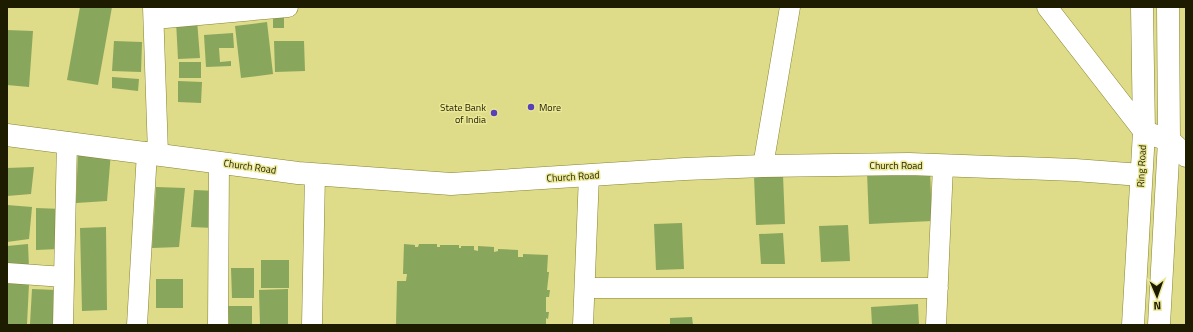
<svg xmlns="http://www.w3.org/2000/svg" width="1193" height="332" viewBox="0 0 1193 332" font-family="'Titillium Web',sans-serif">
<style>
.building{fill:#89a65d}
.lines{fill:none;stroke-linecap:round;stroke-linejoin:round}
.minor-casing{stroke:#888431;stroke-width:21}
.tertiary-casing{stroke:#888431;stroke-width:23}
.secondary-casing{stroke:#888431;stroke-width:23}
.minor{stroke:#fff;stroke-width:20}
.tertiary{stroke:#fff;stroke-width:22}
.secondary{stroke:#fff;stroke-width:22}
.poi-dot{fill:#5840b8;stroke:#ebe896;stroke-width:1.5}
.labels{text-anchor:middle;stroke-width:3;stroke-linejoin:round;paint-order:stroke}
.poi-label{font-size:10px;fill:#1d1b00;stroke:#ebe896;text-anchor:end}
.street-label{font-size:10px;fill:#1d1b00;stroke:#ebe896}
</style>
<rect width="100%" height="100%" fill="#dedb89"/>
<path class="building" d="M80,7h32l-14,78 -31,-5z
M273,15h11v13h-11z
M197,20l3,38 -22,1 -2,-38z
M267,22l6,52 -32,4 -6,-52z
M7,30l26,1 -4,56 -22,-2z
M233,33l1,15h-15l1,14 11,-1v5l-25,1 -2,-32z
M114,41l28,1 -1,30 -29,-1z
M274,41h30l1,30 -30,1z
M179,62h22v16h-22z
M112,77l27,2 -1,12 -26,-3z
M178,81l24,1 -1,21 -23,-1z
M78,151l33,1 -4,49 -31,2z
M34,167l-3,27 -24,2v-28z
M930,170l2,51 -63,3 -2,-52z
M783,175l2,49 -29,1 -2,-49z
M156,187l29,1 -6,59 -27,1z
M194,190l23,1 -3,37 -23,-1z
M7,205l25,2 -3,32 -22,3z
M36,208l26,1 -3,40 -23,1z
M682,223l2,46 -28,1 -2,-46z
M848,225l2,36 -29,1 -2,-36z
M106,227l1,83 -25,1 -2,-83z
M783,233l2,31h-24l-2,-30z
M28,244l1,24 -22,1v-23z
M404,244l11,1v2h3l1,-3h18v3h3v-2h19v3h2v-2h13v4l4,1v-5l16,1v5l4,-1v-2l20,1v7h5v-3l25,1 -1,17h2l-2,18h3l-1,7h-3v15h3l-1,7 -2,-1v7h-150l1,-44h9l1,-7h-4z
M261,260h28v28h-28z
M231,268h23v30h-22z
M156,279h27v29h-27z
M7,283l22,1 -2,40h-18v1h-2z
M32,289l24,1 -1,35 -25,-1z
M288,289v36h-28l-1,-35z
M918,304l1,21h-47l-1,-18z
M228,306h24v19h-23z
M692,317l1,8h-23v-7z"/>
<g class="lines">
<g class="minor-casing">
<path id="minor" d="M153,7l5,147
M1047,7l97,125
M154,19l134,-12
M763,166l27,-159
M7,273l57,4
M585,288h353
M63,325l4,-183
M137,325l10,-173
M218,325l1,-163
M312,325l3,-151
M583,325l6,-150
M936,325l7,-159"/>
</g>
<g class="tertiary-casing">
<path id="tertiary" d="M1144,132l25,8 17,16"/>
</g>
<g class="secondary-casing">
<path id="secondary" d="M7,135l291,38 153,11 234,-15 78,-3 146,-2 166,6 66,5
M1133,325l11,-193 -2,-125
M1159,325l10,-185 -1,-133"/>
</g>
<use href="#minor" class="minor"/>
<use href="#tertiary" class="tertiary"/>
<use href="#secondary" class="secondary"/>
</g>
<g class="poi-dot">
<circle cx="531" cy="107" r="4"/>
<circle cx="494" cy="113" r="4"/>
</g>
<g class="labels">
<g class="poi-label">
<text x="486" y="111">State Bank<tspan x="486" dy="12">of India</tspan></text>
<text x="539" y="111" text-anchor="start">More</text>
</g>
<g class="street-label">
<text x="896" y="169">Church Road</text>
<text transform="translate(250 166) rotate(8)" y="4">Church Road</text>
<text transform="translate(1141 166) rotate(-87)" y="4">Ring Road</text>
<text transform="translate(573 176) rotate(-4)" y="4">Church Road</text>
</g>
</g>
<rect width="1193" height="332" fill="none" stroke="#1d1b00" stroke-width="16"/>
<g transform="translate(1157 296) rotate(178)" stroke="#ebe896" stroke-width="3" paint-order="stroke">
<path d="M0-3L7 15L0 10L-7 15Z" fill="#1d1b00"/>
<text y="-6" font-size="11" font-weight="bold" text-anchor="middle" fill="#1d1b00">N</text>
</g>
</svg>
